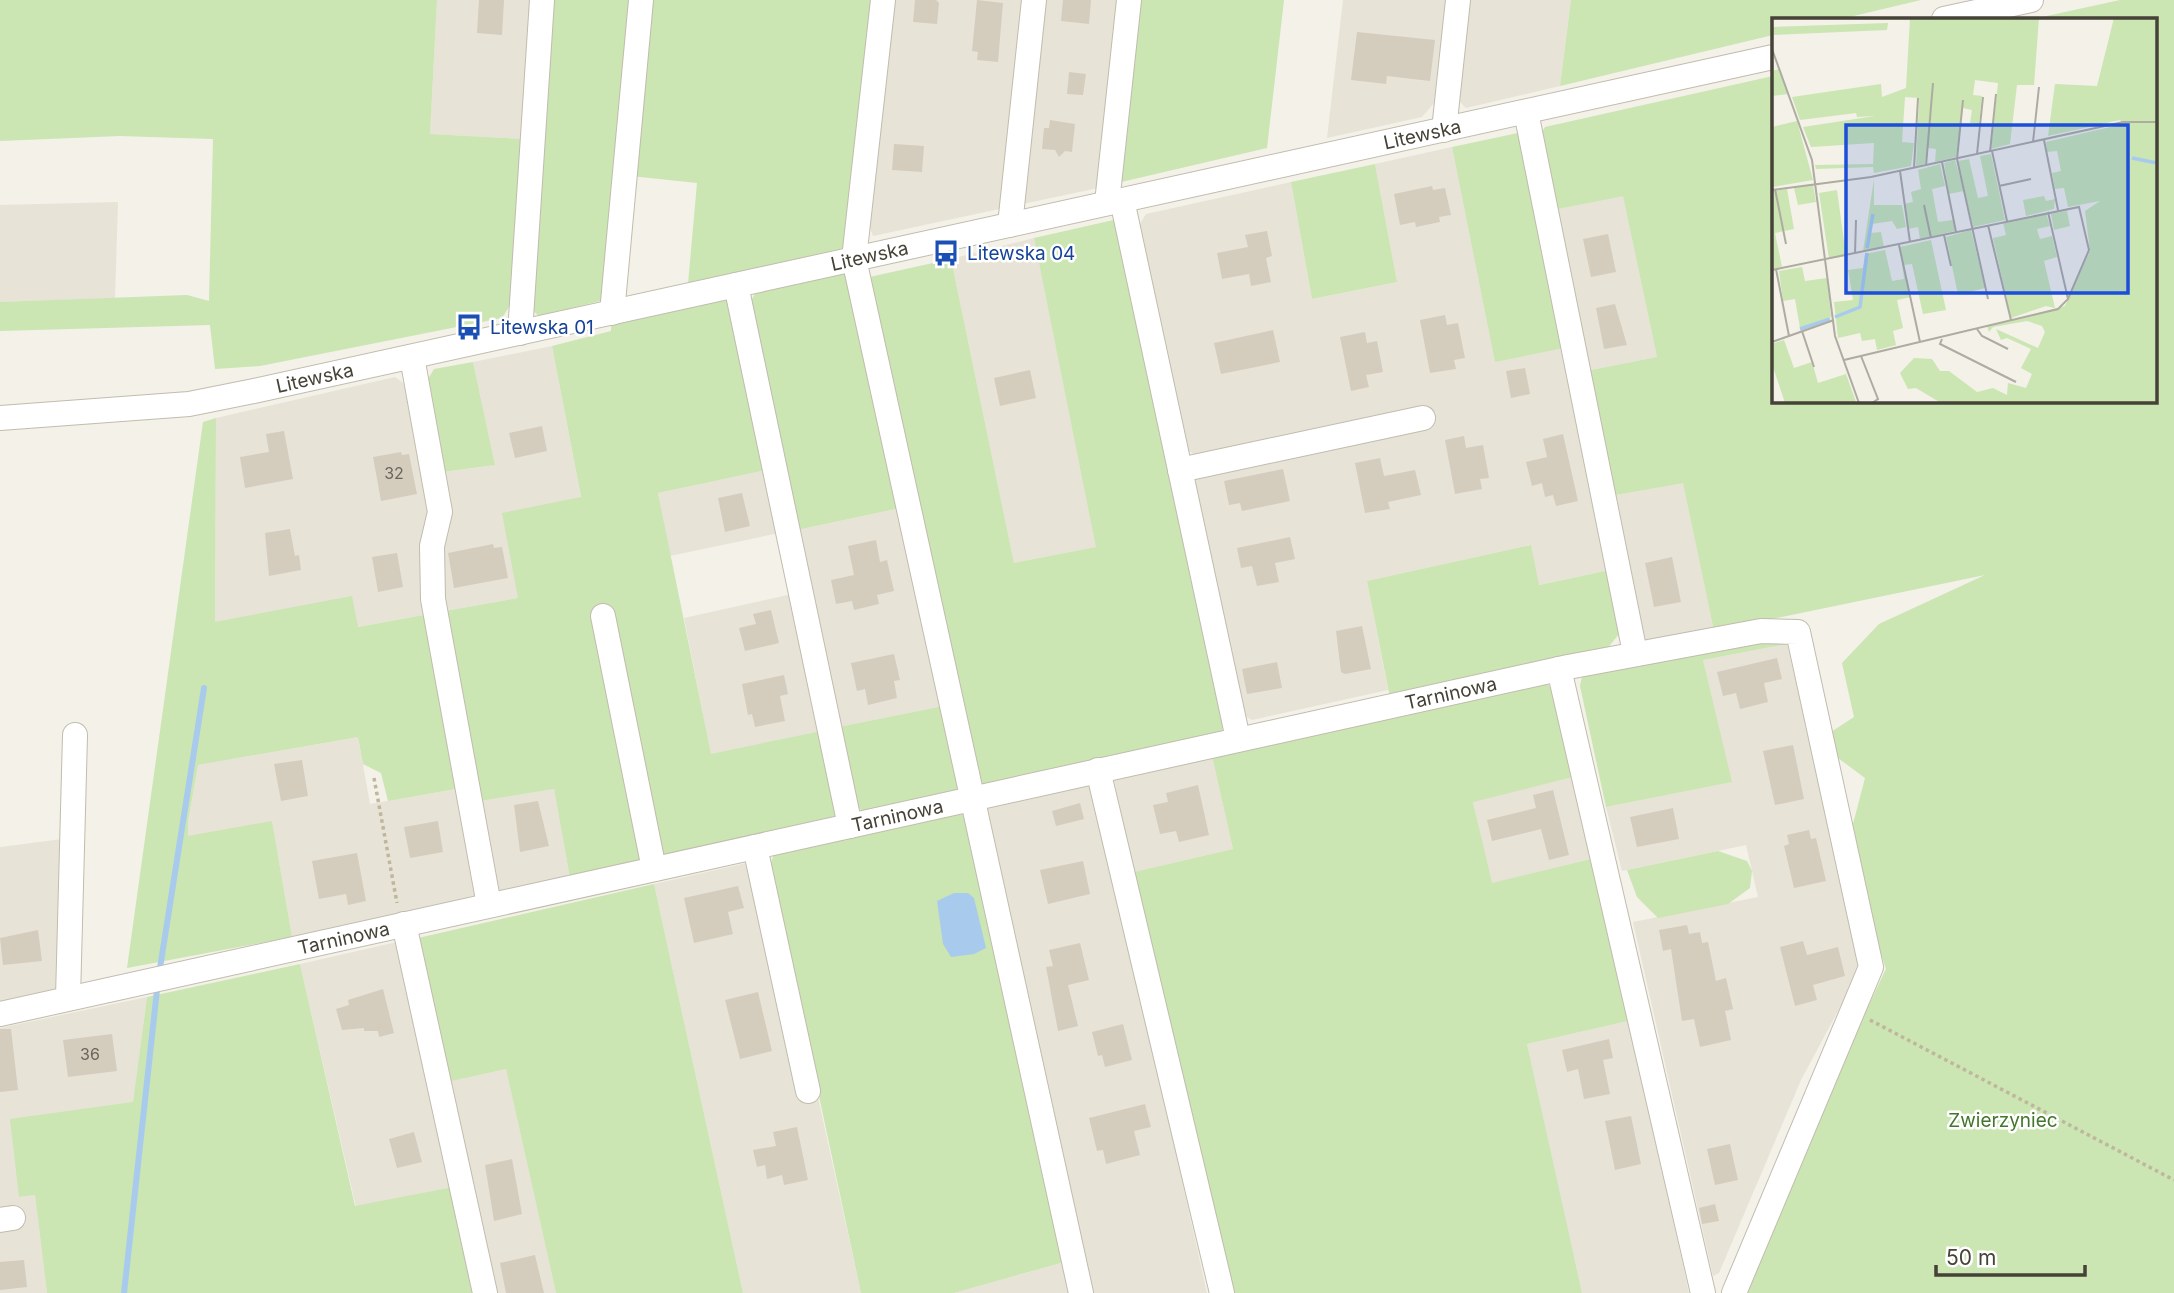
<svg xmlns="http://www.w3.org/2000/svg" width="2174" height="1293" viewBox="0 0 2174 1293" font-family="Inter,sans-serif">
<style>
.residential{fill:#e7e3d7}
.green{fill:#cbe5b3}
.water{fill:#a8cbed}
.lines{fill:none;stroke-linecap:round;stroke-linejoin:round}
.stream{stroke:#a8cbed;stroke-width:6}
.building{fill:#d4cdbe}
.minor-casing{stroke:#c1bcae;stroke-width:26}
.path{stroke:#bfb69d;stroke-width:3.5;stroke-dasharray:3.5 3.5;stroke-linecap:butt}
.minor{stroke:#fff;stroke-width:24}
.labels{text-anchor:middle;stroke-width:5;stroke-linejoin:round;paint-order:stroke}
.number-label{font-size:16px;fill:#6a6559}
.street-label{font-size:19px;fill:#464237;stroke:#fff}
.transit-label{font-size:19px;fill:#164399;stroke:#fff;text-anchor:start}
.park-label{font-size:19px;fill:#43762d;stroke:#fff}
.inset-river{fill:none;stroke:#a8cbed;stroke-width:3.5}
.inset-road{fill:none;stroke:#aeaba1;stroke-width:2}
.view{fill:#1d4ed8;fill-opacity:0.15;stroke:#1d4ed8;stroke-width:3.5}
.inset-edge{fill:none;stroke:#464237;stroke-width:3.5}
</style>
<rect width="100%" height="100%" fill="#f3f1e8"/>
<path class="residential" d="M437,0h96l-9,139 -94,-5z
M891,0h228l-21,188 -225,48 -5,-13z
M1343,0h103l-12,103 -12,14 -95,21z
M1467,0h104l-11,86 -94,22 -10,-10z
M1452,147l43,214 69,-13 46,222 -72,15 -8,-40 -163,36 21,109 -136,30 -14,-8 -46,-225 10,-15 222,-49 13,-10 -15,-4 -222,48 -17,-9 -45,-221 8,-13 145,-32 21,117 85,-17 -22,-118z
M1623,195l34,162 -71,14 -33,-161z
M118,202l-3,96 -115,4v-97z
M1034,238l63,309 -83,16 -63,-304z
M552,346l29,152 -63,100 -73,13 -6,-44 4,-95 52,-7 -22,-103z
M395,377l14,10 24,120 -4,107 -72,13 -6,-30 -136,26 1,-205z
M766,470l13,63 -109,23 -12,-63z
M1683,482l31,149 -65,12 -10,-4 -29,-143z
M905,507l43,198 -109,22 -42,-197z
M792,594l29,137 -110,24 -27,-137z
M1787,644l76,320 -62,116 -82,193 -6,3 -80,-354 125,-25 -12,-52 -124,26 -16,-64 125,-25 -28,-122z
M358,737l12,67 91,-16 19,110 -188,39 -20,-115 -84,15v-15l10,-57z
M1212,756l21,93 -99,23 -22,-101z
M1573,777l18,82 -100,25 -18,-83z
M1093,781l114,512h-253l125,-35 -101,-455z
M554,789l16,89 -73,16 -17,-93z
M63,839l-4,151 -59,17v-160z
M751,862l66,231 44,200h-118l-89,-409z
M397,942l56,245 -97,20 -56,-243z
M147,997l-14,106 -114,94 16,-2 12,98h-47v-265z
M1628,1021l55,244 6,28h-107l-20,-88 -35,-161z
M506,1069l50,224h-62l-48,-211z"/>
<path class="green" d="M0,0h437l-7,134 94,5 -10,160 -12,19 -242,48 -45,3 -5,-44 -210,6v-29l187,-7 22,6 4,-162 -93,-3 -120,5z
M552,0h80l-28,300 -65,16 -8,-7z
M648,0h229l-33,248 -156,36 9,-101 -66,-7z
M1137,0h147l-17,148 -150,35z
M1571,0h350l-80,19h-68v16l-213,51z
M2120,0h54v1293h-436l80,-182 68,-142 -14,-44 -19,-101 12,-46 -31,-23 -3,-23 23,-15 -12,-54 37,-39 106,-49 -271,56 -31,-148 -73,13 -24,-125 71,-14 -34,-161 -70,14 -15,-71 7,-12 228,-51v325h382v-382h-122z
M1518,133l46,215 -69,14 -43,-215z
M1375,164l22,118 -85,17 -21,-117z
M1118,219l105,506 -1,9 -245,56 -112,-512 86,-19 63,304 82,-16 -62,-309z
M844,272l5,3 56,232 -108,23 -45,-213v-18l4,-7z
M726,299l6,6 34,165 -108,23 53,261 110,-23 15,85 -266,62 -16,-89 -74,12 -35,-190 73,-13 -16,-85 79,-16 -29,-151 59,-15v-7z
M473,362l22,103 -52,7 -18,-88 9,-15z
M216,418l-1,204 137,-26 6,31 71,-13 32,174 -73,13 -7,-28 -18,-9 -5,-27 -160,28 -10,57v14l84,-15 20,116 -165,31 76,-546z
M1531,545l8,40 71,-15 9,64 -13,16 -216,48 -23,-117z
M1780,639l7,5 -84,16 29,122 -126,25 -26,-121 3,-14z
M1544,680l12,14 17,83 -100,25 19,81 99,-24 37,162 -101,23 55,249h-354l-94,-421 99,-23 -21,-93z
M948,705l18,87 -95,21 -10,-3 -7,-8 -15,-75z
M962,806l106,455 -114,32h-93l-91,-427 5,-16z
M1718,851l29,10 5,10 -2,17 -22,16 -70,14 -21,-21 -10,-27z
M654,884l89,409h-187l-50,-224 -59,13 47,211h-447l-12,-98 -16,2 -9,-78 123,-17 14,-105 153,-33 55,242 98,-19 -35,-249z"/>
<path class="water" d="M954,893h14l6,5 12,50 -12,6 -23,3 -8,-13 -6,-43z"/>
<g class="lines">
<path class="stream" d="M160,968l44,-280
M124,1293l33,-303"/>
</g>
<path class="building" d="M479,0h25l-2,35 -25,-2z
M915,0h21l3,3 -2,21 -24,-2z
M977,0l26,3 -5,59 -21,-2 1,-8 -6,-1z
M1063,0h28l-2,24 -28,-3z
M1357,32l78,8 -5,41 -43,-5 -1,8 -35,-4z
M1069,72l17,2 -3,21 -16,-1z
M1050,120l25,4 -3,28 -7,-1 -6,6 -4,-7 -13,-1 2,-21h5z
M894,144l30,2 -2,26 -30,-2z
M1432,186l1,4 12,-2 6,27 -12,2 1,5 -24,5 -1,-5 -15,3 -6,-31z
M1267,231l5,25 -6,2 5,24 -20,4 -2,-12 -27,5 -5,-26 31,-6 -3,-12z
M1608,234l8,38 -25,5 -8,-38z
M1615,304l12,41 -23,4 -8,-41z
M1445,315l2,10 11,-2 7,35 -11,2 2,9 -26,4 -10,-53z
M1273,330l7,32 -59,12 -7,-31z
M1365,332l2,11 10,-2 6,31 -17,3 3,12 -18,4 -11,-54z
M1525,368l5,26 -19,4 -5,-27z
M1030,370l6,28 -36,8 -6,-28z
M542,426l5,25 -32,7 -6,-25z
M284,431l9,48 -48,9 -5,-31 29,-5 -3,-18z
M1563,434l15,67 -22,5 -3,-11 -8,2 -3,-14 -10,3 -6,-24 21,-5 -4,-18z
M1464,436l2,12 17,-3 6,33 -9,1 2,10 -27,5 -10,-54z
M401,452l1,3 7,-1 8,40 -36,7 -8,-44z
M1380,458l4,18 31,-6 6,25 -33,7 2,7 -25,4 -10,-50z
M1283,469l7,32 -48,10 -2,-8 -11,2 -5,-24z
M742,493l8,33 -25,6 -7,-34z
M290,529l5,27 4,-1 2,15 -32,6 -4,-43z
M1290,537l5,22 -20,4 4,19 -22,4 -5,-20 -11,2 -4,-20z
M876,540l4,22 7,-2 7,31 -17,4 2,9 -25,6 -2,-9 -16,3 -5,-24 23,-5 -6,-29z
M493,544l1,4 8,-1 6,31 -54,10 -6,-35z
M397,553l6,34 -25,5 -6,-35z
M1672,557l9,45 -27,5 -9,-44z
M771,610l8,33 -34,8 -6,-23 17,-4 -3,-10z
M1362,626l9,43 -26,5 -4,-2 -5,-41z
M894,654l6,26 -6,1 3,17 -29,7 -3,-16 -8,2 -6,-28z
M1777,658l5,21 -18,4 4,19 -28,7 -4,-16 -13,3 -6,-24z
M1277,662l5,26 -35,6 -5,-25z
M784,675l4,19 -8,2 5,25 -30,6 -3,-13 -4,1 -6,-31z
M1793,745l11,54 -29,6 -12,-54z
M302,760l6,36 -27,5 -7,-37z
M1198,785l11,50 -30,7 -3,-11 -16,3 -7,-29 15,-3 -2,-9z
M1553,790l16,65 -20,5 -8,-31 -49,12 -5,-21 49,-12 -3,-13z
M538,801l11,45 -29,6 -6,-47z
M1080,803l4,16 -28,7 -4,-15z
M1673,808l6,31 -42,8 -7,-30z
M438,821l5,31 -33,6 -6,-31z
M1809,830l2,9 5,-1 10,43 -32,7 -10,-42 5,-2 -2,-9z
M357,853l9,48 -18,4 -2,-11 -27,5 -7,-38z
M1083,861l7,33 -42,10 -8,-34z
M738,886l6,22 -16,4 5,22 -39,9 -10,-45z
M1687,925l2,9 11,-2 2,11 6,-1 8,39 10,-3 7,31 -8,2 6,29 -31,7 -6,-28 -12,2 -11,-72 -8,2 -4,-21z
M38,930l4,31 -39,4 -3,-27z
M1803,941l4,14 31,-8 7,29 -32,9 4,15 -22,6 -15,-59z
M1080,943l9,37 -21,5 10,41 -20,5 -12,-64 7,-1 -4,-16z
M383,989l11,44 -15,4 -1,-6h-14v-3l-22,2 -6,-21 13,-4 -1,-5z
M758,992l14,59 -32,8 -15,-59z
M1123,1024l9,36 -27,7 -3,-12 -4,1 -6,-24z
M0,1029h11l7,61 -18,2z
M112,1034l5,37 -49,6 -5,-37z
M1609,1039l4,19 -10,2 7,34 -26,5 -6,-30 -11,3 -5,-22z
M1145,1104l6,23 -17,4 6,24 -34,9 -3,-14 -6,1 -8,-33z
M1631,1116l10,48 -26,6 -10,-49z
M797,1127l11,53 -24,5 -2,-10 -15,4 -2,-14 -8,2 -4,-17 23,-4 -3,-14z
M414,1132l8,30 -25,6 -8,-29z
M1730,1144l8,36 -23,5 -8,-36z
M512,1159l10,55 -28,7 -9,-56z
M1715,1204l4,17 -17,3 -3,-16z
M535,1255l9,38h-38l-6,-30z
M24,1260l3,27 -27,3v-28z"/>
<g class="lines">
<g class="minor-casing">
<g id="minor">
<path d="M883,0l-29,259 227,1034"/>
<path d="M1944,19l87,-19"/>
<path d="M1526,112l109,541"/>
<path d="M1444,130l14,-130"/>
<path d="M1122,200l116,539"/>
<path d="M1107,203l22,-203"/>
<path d="M1010,225l24,-225"/>
<path d="M736,285l114,541"/>
<path d="M612,313l29,-313"/>
<path d="M520,333l22,-333"/>
<path d="M412,357l28,155 -8,34 1,53 56,306"/>
<path id="s1" d="M0,418l189,-14 65,-13 1519,-334"/>
<path d="M1180,470l243,-52"/>
<path d="M603,616l51,253"/>
<path d="M1559,669l144,624"/>
<path d="M1098,770l124,523"/>
<path d="M755,847l53,244"/>
<path d="M404,924l81,369"/>
<path d="M68,998l7,-263"/>
<path id="s2" d="M0,1014l1568,-347 193,-36 37,1 73,335 -137,326"/>
<path d="M0,1220l13,-2"/>
</g>
</g>
<path class="path" d="M374,778l23,125
M1870,1020l304,160"/>
<use href="#minor" class="minor"/>
</g>
<defs>
<g id="bus-bare" transform="scale(2.1)"><path d="M-5-6H5V4H4V6H2V4H-2V6H-4V4H-5ZM-3.5-4V0h7V-4ZM-3.5 1.2v1.5H-2V1.2ZM2 1.2v1.5H3.5V1.2Z" fill="#1a4fb4" stroke="#fff" stroke-width="2.5" paint-order="stroke"/></g>
</defs>
<g fill-rule="evenodd">
<use href="#bus-bare" x="946" y="253"/>
<use href="#bus-bare" x="469" y="327"/>
</g>
<g class="labels">
<g class="number-label">
<text x="394" y="479">32</text>
<text x="90" y="1060">36</text>
</g>
<g class="street-label">
<text dy="7" stroke="none"><textPath href="#s1" startOffset="1452">Litewska</textPath></text>
<text dy="7" stroke="none"><textPath href="#s1" startOffset="886">Litewska</textPath></text>
<text dy="7" stroke="none"><textPath href="#s1" startOffset="318">Litewska</textPath></text>
<text dy="7" stroke="none"><textPath href="#s2" startOffset="1486">Tarninowa</textPath></text>
<text dy="7" stroke="none"><textPath href="#s2" startOffset="919">Tarninowa</textPath></text>
<text dy="7" stroke="none"><textPath href="#s2" startOffset="352">Tarninowa</textPath></text>
</g>
<g class="transit-label">
<text x="967" y="260">Litewska 04</text>
<text x="490" y="334">Litewska 01</text>
</g>
<g class="park-label">
<text x="2003" y="1127">Zwierzyniec</text>
</g>
</g>
<g transform="translate(1772 18)">
<rect width="385" height="385" fill="#f3f1e8"/>
<path d="M138,0h129l-5,67h-17l-7,59 -19,5 7,-66 -23,-3 -2,15 9,1 -3,28 -9,-1 2,-13 -9,-2 -7,49 -21,5 1,-13 -8,-1 -3,16 -9,2 3,-68 -14,-1 -3,45 12,1 -3,23 -37,7 -1,-6 -57,2 -1,-4 58,-1 1,-21 -63,4 -8,-20 72,-11 -18,1 -1,-4 -56,7 -8,-23 89,-13 1,13 24,-9zM342,0h40l3,5v380h-216l-25,-15 -8,1 -8,-16 14,-15 18,1 8,12h9l28,21 16,-4 14,7 1,-12 18,5 6,-14 -11,-6 10,-19 -24,-11 -6,2 -5,-11 42,19 7,-16 -3,-6 -15,-5 -34,6 -4,5 -2,-6 78,-20 25,-55 -5,-40 15,-10 -32,6 -4,-19 -9,1 -3,-16 9,-2 -4,-20 -10,1 -1,-10 77,-18 -3,-4 -72,16 7,-52 42,2zM116,5l-1,7 -115,5v-8zM8,51l8,25 -16,2v-25zM25,103l16,59 -41,7v-60zM219,136l14,66 -32,7 -15,-66 11,-2 9,39 10,-2 -8,-40zM183,142l9,31 -15,3 -5,-31zM168,146l5,22 -13,3 6,33 15,-2 2,11 -35,8 -2,-12 -10,2 -4,-25 9,-2 -2,-10 10,-3 -3,-19zM102,161v26h28l4,22 -9,2 -5,-8 -20,3 -1,9 10,-1 3,15 -21,4zM41,166l3,18 -18,3 -4,-17zM15,171l7,40 -19,4 7,34 -10,2 2,-78zM65,172l9,66 -17,3 -10,-66zM272,178l2,5 9,-2 -1,10 -28,7 -3,-16zM295,193l3,15 -16,4 -3,-16zM274,195l4,13 -13,3 3,10 12,-3 5,21 -13,4 11,47 -9,-2 -35,12 -18,-80 13,-3 -3,-12zM199,212l14,58 -27,7 -12,-58zM159,222l15,70 -23,4 -11,-50 -8,1 7,32 -14,3 6,28 -10,3 3,14 -19,5 -2,-11 -13,2 -2,-8 -22,5 -4,-36 19,-2 -5,-30 15,-2 2,-14 20,-4 7,31 12,-2 -4,-32zM30,249l3,14 22,-3 4,39 -31,11 -5,-29 -12,2 -4,-30zM12,322l10,28 18,-6 6,21 28,-9 10,28 -71,1 -13,-39v-20z" fill="#cbe5b3"/>
<path class="inset-river" d="M360,140l25,5M95,230l6,-34M63,299l25,-10 7,-54M28,311l30,-10"/>
<path class="inset-road" d="M0,31l40,111 23,176 24,67M191,82l-6,59 31,140M272,122l14,70M261,124l6,-55M220,133l15,70M218,134l6,-58M205,136l6,-57M170,144l14,70M154,148l7,-83M142,150l4,-70M128,153l10,71M227,168l32,-7M3,171l11,55M0,172l99,-13 252,-55h34M152,187l7,33M276,194l20,87M216,207l23,95M172,217l7,31M127,227l21,97M83,236l1,-34M4,251l13,67M0,252l307,-63 10,43 -21,49 -10,10 -214,51M205,311l5,7 26,13M30,313l12,36M170,321l-2,5 76,38M0,324l62,-22M89,338l17,43 -6,4"/>
<path class="view" d="M74,107h282v168h-282z"/>
<rect width="385" height="385" class="inset-edge"/>
</g>
<path d="M1936 1265v10h149v-10" fill="none" stroke="#464237" stroke-width="3.5"/>
<text x="1946" y="1265" font-size="21" fill="#464237" stroke="#ffffff" stroke-width="5" paint-order="stroke">50 m</text>
</svg>
